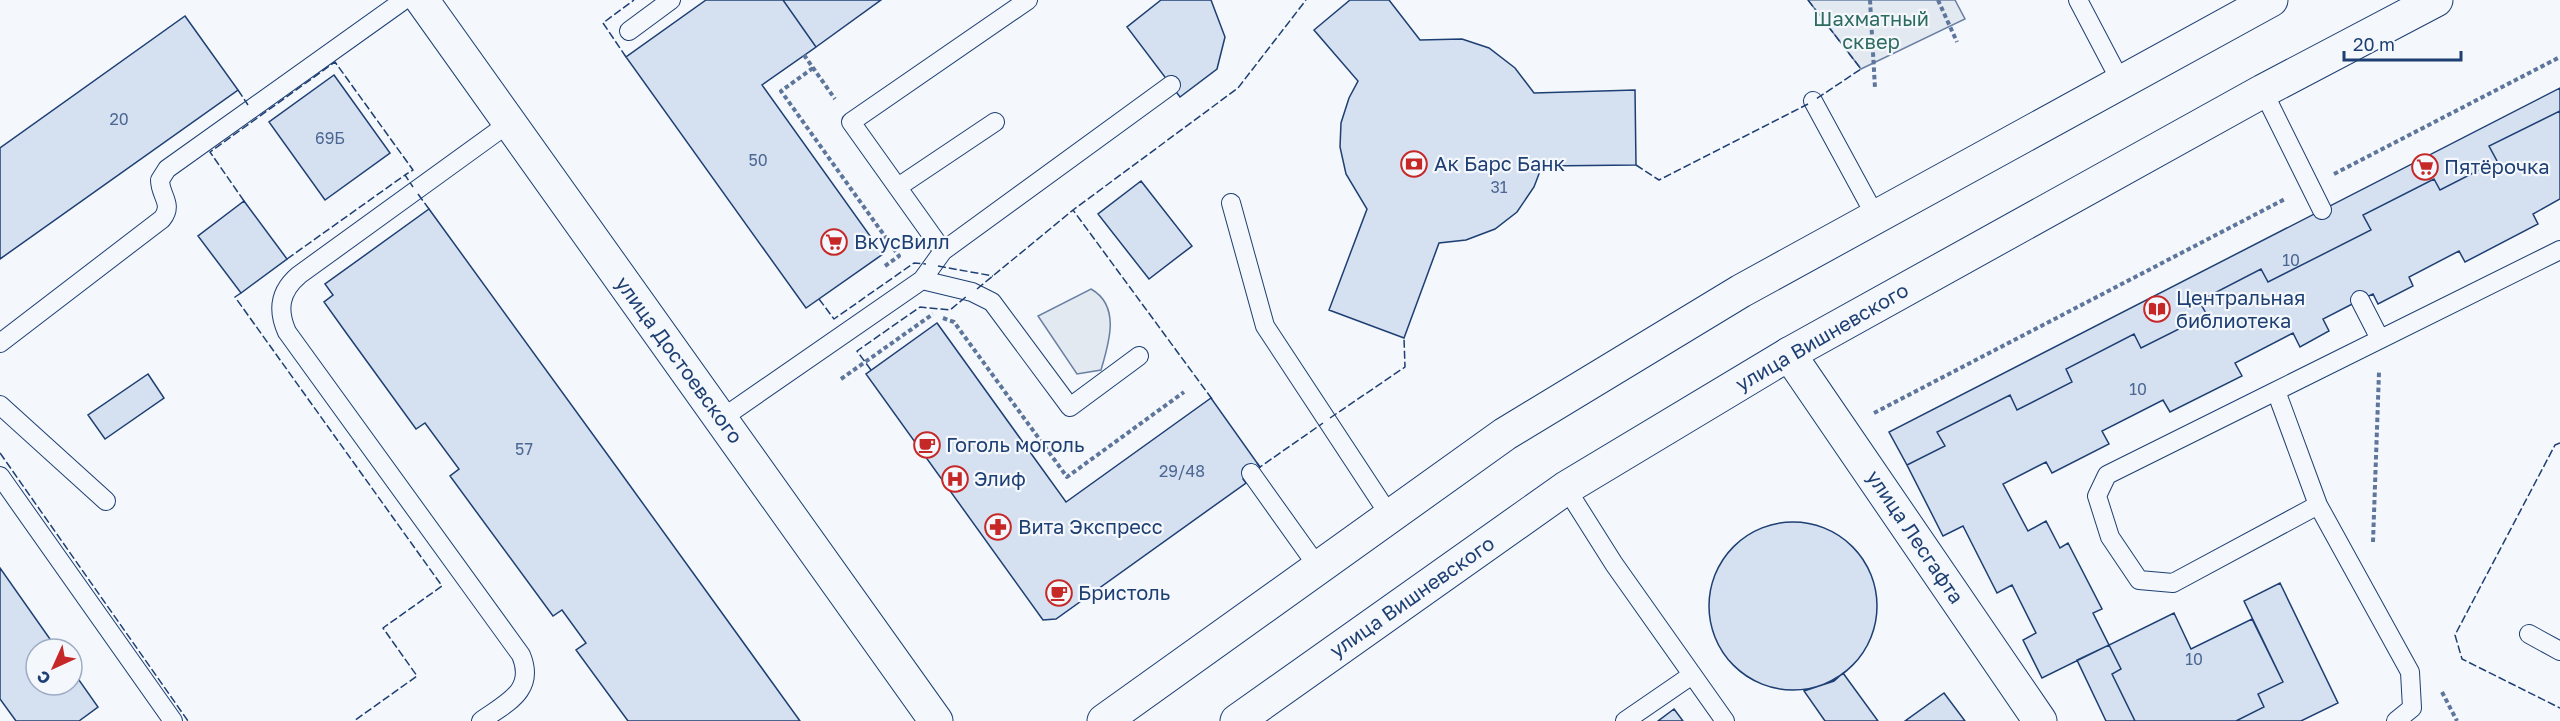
<svg xmlns="http://www.w3.org/2000/svg" width="2560" height="721" viewBox="0 0 2560 721" font-family="'Golos Text',sans-serif">
<style>
.green{fill:#e3e9f0;stroke:#687fa3;stroke-width:1.5}
.building{fill:#d5e0f0;stroke:#1d3f73;stroke-width:1.5}
.lines{fill:none;stroke-linecap:round;stroke-linejoin:round}
.service-casing{stroke:#1d3f73;stroke-width:20}
.minor-casing{stroke:#1d3f73;stroke-width:35}
.secondary-casing{stroke:#1d3f73;stroke-width:35}
.primary-casing{stroke:#1d3f73;stroke-width:35}
.path{stroke:#5e769c;stroke-width:4;stroke-dasharray:4.5 3;stroke-linecap:butt}
.service{stroke:#f4f7fb;stroke-width:18}
.minor{stroke:#f4f7fb;stroke-width:33}
.secondary{stroke:#f4f7fb;stroke-width:33}
.primary{stroke:#f4f7fb;stroke-width:33}
.fence{stroke:#1d3f73;stroke-width:1.5;stroke-dasharray:8 3;stroke-linecap:butt}
.labels{text-anchor:middle;stroke-width:4.5;stroke-linejoin:round;paint-order:stroke}
.number-label{font-size:16px;fill:#4b6792}
.park-label{font-size:20px;fill:#2c6c60;stroke:#f4f7fb}
.poi-label{font-size:20px;fill:#1d3f73;stroke:#f4f7fb;text-anchor:start}
.street-label{font-size:20px;fill:#1d3f73;stroke:#f4f7fb}
</style>
<rect width="100%" height="100%" fill="#f4f7fb"/>
<path class="green" d="M1808,0h147l10,19 -104,50z
M1091,289c30,17 18,54 10,81l-24,4 -39,-58z"/>
<path class="building" d="M706,0h77l33,47 -54,38 121,169 -77,54 -180,-251z
M783,0h98l-65,47z
M1161,0h50l14,37 -8,32 -37,28 -53,-70z
M1350,0h39l31,40 42,-1 27,9 26,20 19,25 101,-3 1,75 -94,1 -8,21 -17,25 -22,17 -29,11 -27,3 -35,95 -75,-28 38,-101 -21,-35 -6,-27 1,-24 8,-25 9,-17 -44,-51z
M185,16l53,74 -238,169v-111z
M334,75l56,78 -65,47 -56,-78z
M2560,88v23l-71,35 8,15 -57,29 -6,-11 -71,36 8,15 -103,52 -7,-13 -62,32 8,14 -66,33 -7,-14 -68,35 6,13 -55,28 -7,-15 -73,37 8,14 -38,19 -18,-33z
M2560,111v88l-27,15 5,10 -73,38 -6,-11 -50,26 4,9 -35,18 -5,-10 -13,6 -37,19 6,12 -29,16 -7,-14 -58,30 7,13 -72,36 -7,-12 -61,31 7,13 -57,29 -6,-11 -43,22 25,47 18,-10 14,27 8,-5 34,66 -9,4 16,32 -67,33 -19,-38 13,-7 -24,-48 -15,8 -34,-67 -20,10 -36,-71 38,-19 -8,-14 73,-37 7,15 55,-28 -6,-13 68,-35 7,14 66,-33 -8,-14 62,-32 7,13 103,-52 -8,-15 71,-36 6,11 57,-29 -8,-15z
M1141,181l51,65 -43,33 -51,-65z
M244,201l43,58 -46,34 -43,-57z
M429,209l189,260 182,252h-172l-52,-71 10,-7 -24,-33 -9,6 -103,-140 9,-7 -34,-46 -9,6 -69,-95 -23,-32 9,-7 -8,-11z
M937,323l129,179 145,-104 49,69 -17,12 3,4 -190,136 -13,1 -177,-246z
M148,374l16,24 -59,41 -17,-24z
M1709 606a84 84 0 1 1 168 0a84 84 0 1 1-168 0Z
M0,568l57,81h-21v36h36v-15l26,37 -19,14h-63l-16,-22z
M0,568l57,81h-21v36h36v-15l26,37 -19,14h-63l-16,-22z
M2280,583l58,120 -37,18h-65l28,-14 -6,-13 25,-12 -39,-81z
M2174,613l17,36 61,-30 31,63 -25,12 6,13 -28,14h-101l-23,-47 9,-5 -12,-24z
M2109,645l12,24 -9,5 23,47h-29l-29,-61z
M1843,673l35,48h-53l-21,-30 30,-10z
M1944,693l21,28h-60z
M1674,709l9,12h-25z"/>
<g class="lines">
<g class="service-casing">
<path id="service" d="M2078,0l43,82
M629,31l42,-31
M2263,91l59,119
M1813,101l63,116
M898,187l97,-65
M1231,203l34,123 125,190
M943,251l228,-166
M922,280l21,-29 -92,-129 177,-122
M2360,300l20,39
M0,343l162,-124c12,-15 -2,-23 -2,-39l7,-11 237,-169
M2276,391l-169,84 -10,21 13,41 29,43 34,3 145,-78
M0,405l106,96
M721,419l201,-139 50,12 20,10 78,105 69,-51
M1251,473l67,94
M0,476l173,245
M1566,488l48,76 111,157
M2529,634l31,17
M481,721c25,-18 55,-30 40,-66l-234,-323c-10,-22 -7,-41 12,-57l210,-152
M1625,721l67,-46
M2396,721l16,-13 -2,-36 -92,-167 -42,-114 284,-141"/>
</g>
<g class="minor-casing">
<path id="minor" d="M1789,354l251,367"/>
</g>
<g class="secondary-casing">
<path id="secondary" d="M422,0l514,721"/>
</g>
<g class="primary-casing">
<path id="primary" d="M1104,721l401,-287 236,-143 530,-291
M1237,721l329,-233 223,-134 474,-263 173,-91"/>
</g>
<path class="path" d="M1870,0l5,88
M1938,0l19,42
M804,55l31,44
M813,68l-32,23 118,165 -14,10
M2334,174l226,-117
M943,318l11,4 113,155 117,-85
M841,379l92,-65
M1874,413l411,-214
M2373,542l6,-170
M2442,692l15,29"/>
<use href="#service" class="service"/>
<use href="#minor" class="minor"/>
<use href="#secondary" class="secondary"/>
<use href="#primary" class="primary"/>
<path class="fence" d="M1808,0l53,69 -45,30
M626,57l-23,-34 31,-23
M238,90l10,15
M1636,165l23,15 149,-76
M418,194l11,15
M244,201l-34,-49 125,-90 78,108 -8,5
M287,259l118,-84 8,12
M938,266l55,10
M977,289l96,-79
M241,293l-6,4 207,289 -59,42 34,48 -63,45
M819,299l15,20 80,-56 12,1
M871,370l-14,-19 63,-44 30,3 17,-14
M1212,399l-139,-189 165,-122 68,-88
M1330,418l75,-51 -1,-29
M2560,443l-5,2 -100,190 7,24 98,49
M0,453l188,268
M1257,463l3,4 63,-44"/>
</g>
<defs>
<g id="bank-ring" transform="scale(1.35)"><circle r="9.5" fill="#f4f7fb" stroke="#c62828" stroke-width="1.5"/><path d="M-6-4H6V4H-6ZM0-2.3a2.3 2.3 0 1 0 0 4.6a2.3 2.3 0 1 0 0-4.6Z" fill="#c62828"/></g>
<g id="supermarket-ring" transform="scale(1.35)"><circle r="9.5" fill="#f4f7fb" stroke="#c62828" stroke-width="1.5"/><path d="M-6-5.5h2.5l.6 2H6L4.5 2H-2.5L-4.4-4H-6ZM-1.5 3.2a1.3 1.3 0 1 0 .1 0ZM3 3.2a1.3 1.3 0 1 0 .1 0Z" fill="#c62828"/></g>
<g id="library-ring" transform="scale(1.35)"><circle r="9.5" fill="#f4f7fb" stroke="#c62828" stroke-width="1.5"/><path d="M-6-4Q-3-5.5-.7-3.5V5Q-3 3-6 4ZM6-4Q3-5.5 .7-3.5V5Q3 3 6 4Z" fill="#c62828"/></g>
<g id="cafe-ring" transform="scale(1.35)"><circle r="9.5" fill="#f4f7fb" stroke="#c62828" stroke-width="1.5"/><path d="M-5.5-4.5H6V0H3Q3 3.5 0 3.5H-2.5Q-5.5 3.5-5.5 0ZM3-3.2v2h1.7v-2ZM-6 4.5H4V6H-6Z" fill="#c62828"/></g>
<g id="hospital-ring" transform="scale(1.35)"><circle r="9.5" fill="#f4f7fb" stroke="#c62828" stroke-width="1.5"/><path d="M-5-5h3v3.5h4V-5h3V5h-3V1.5h-4V5h-3Z" fill="#c62828"/></g>
<g id="pharmacy-ring" transform="scale(1.35)"><circle r="9.5" fill="#f4f7fb" stroke="#c62828" stroke-width="1.5"/><path d="M-2-6h4v4h4v4h-4v4h-4v-4h-4v-4h4Z" fill="#c62828"/></g>
</defs>
<g fill-rule="evenodd">
<use href="#bank-ring" x="1414" y="164"/>
<use href="#supermarket-ring" x="2425" y="167"/>
<use href="#supermarket-ring" x="834" y="242"/>
<use href="#library-ring" x="2157" y="309"/>
<use href="#cafe-ring" x="927" y="445"/>
<use href="#hospital-ring" x="955" y="479"/>
<use href="#pharmacy-ring" x="998" y="527"/>
<use href="#cafe-ring" x="1059" y="593"/>
</g>
<g class="labels">
<g class="number-label">
<text x="119" y="125">20</text>
<text x="330" y="144">69Б</text>
<text x="758" y="166">50</text>
<text x="1499" y="193">31</text>
<text x="2291" y="266">10</text>
<text x="2138" y="395">10</text>
<text x="524" y="455">57</text>
<text x="1182" y="477">29/48</text>
<text x="2194" y="665">10</text>
</g>
<g class="park-label">
<text x="1871" y="26">Шахматный<tspan x="1871" dy="23">сквер</tspan></text>
</g>
<g class="poi-label">
<text x="1434" y="171">Ак Барс Банк</text>
<text x="2444" y="174">Пятёрочка</text>
<text x="854" y="249">ВкусВилл</text>
<text x="2176" y="305">Центральная<tspan x="2176" dy="23">библиотека</tspan></text>
<text x="946" y="452">Гоголь моголь</text>
<text x="974" y="486">Элиф</text>
<text x="1018" y="534">Вита Экспресс</text>
<text x="1078" y="600">Бристоль</text>
</g>
<g class="street-label">
<text transform="translate(1822 337) rotate(-30)" y="7">улица Вишневского</text>
<text transform="translate(679 360) rotate(54)" y="7">улица Достоевского</text>
<text transform="translate(1915 537) rotate(56)" y="7">улица Лесгафта</text>
<text transform="translate(1412 597) rotate(-35)" y="7">улица Вишневского</text>
</g>
</g>
<g transform="translate(54 667) rotate(225)"><circle r="28" fill="#f4f7fb" stroke="#9eadc5" stroke-width="1.5"/>
<path d="M0-4.5L10 22L0 15L-10 22Z" fill="#c62828"/>
<text y="-9" font-size="16" font-weight="bold" text-anchor="middle" fill="#1d3f73">С</text>
</g>
<path d="M2344 51v9h117v-9" fill="none" stroke="#1d3f73" stroke-width="3"/>
<text x="2353" y="51" font-size="18" fill="#1d3f73" stroke="#f4f7fb" stroke-width="4.5" paint-order="stroke">20 m</text>
</svg>
